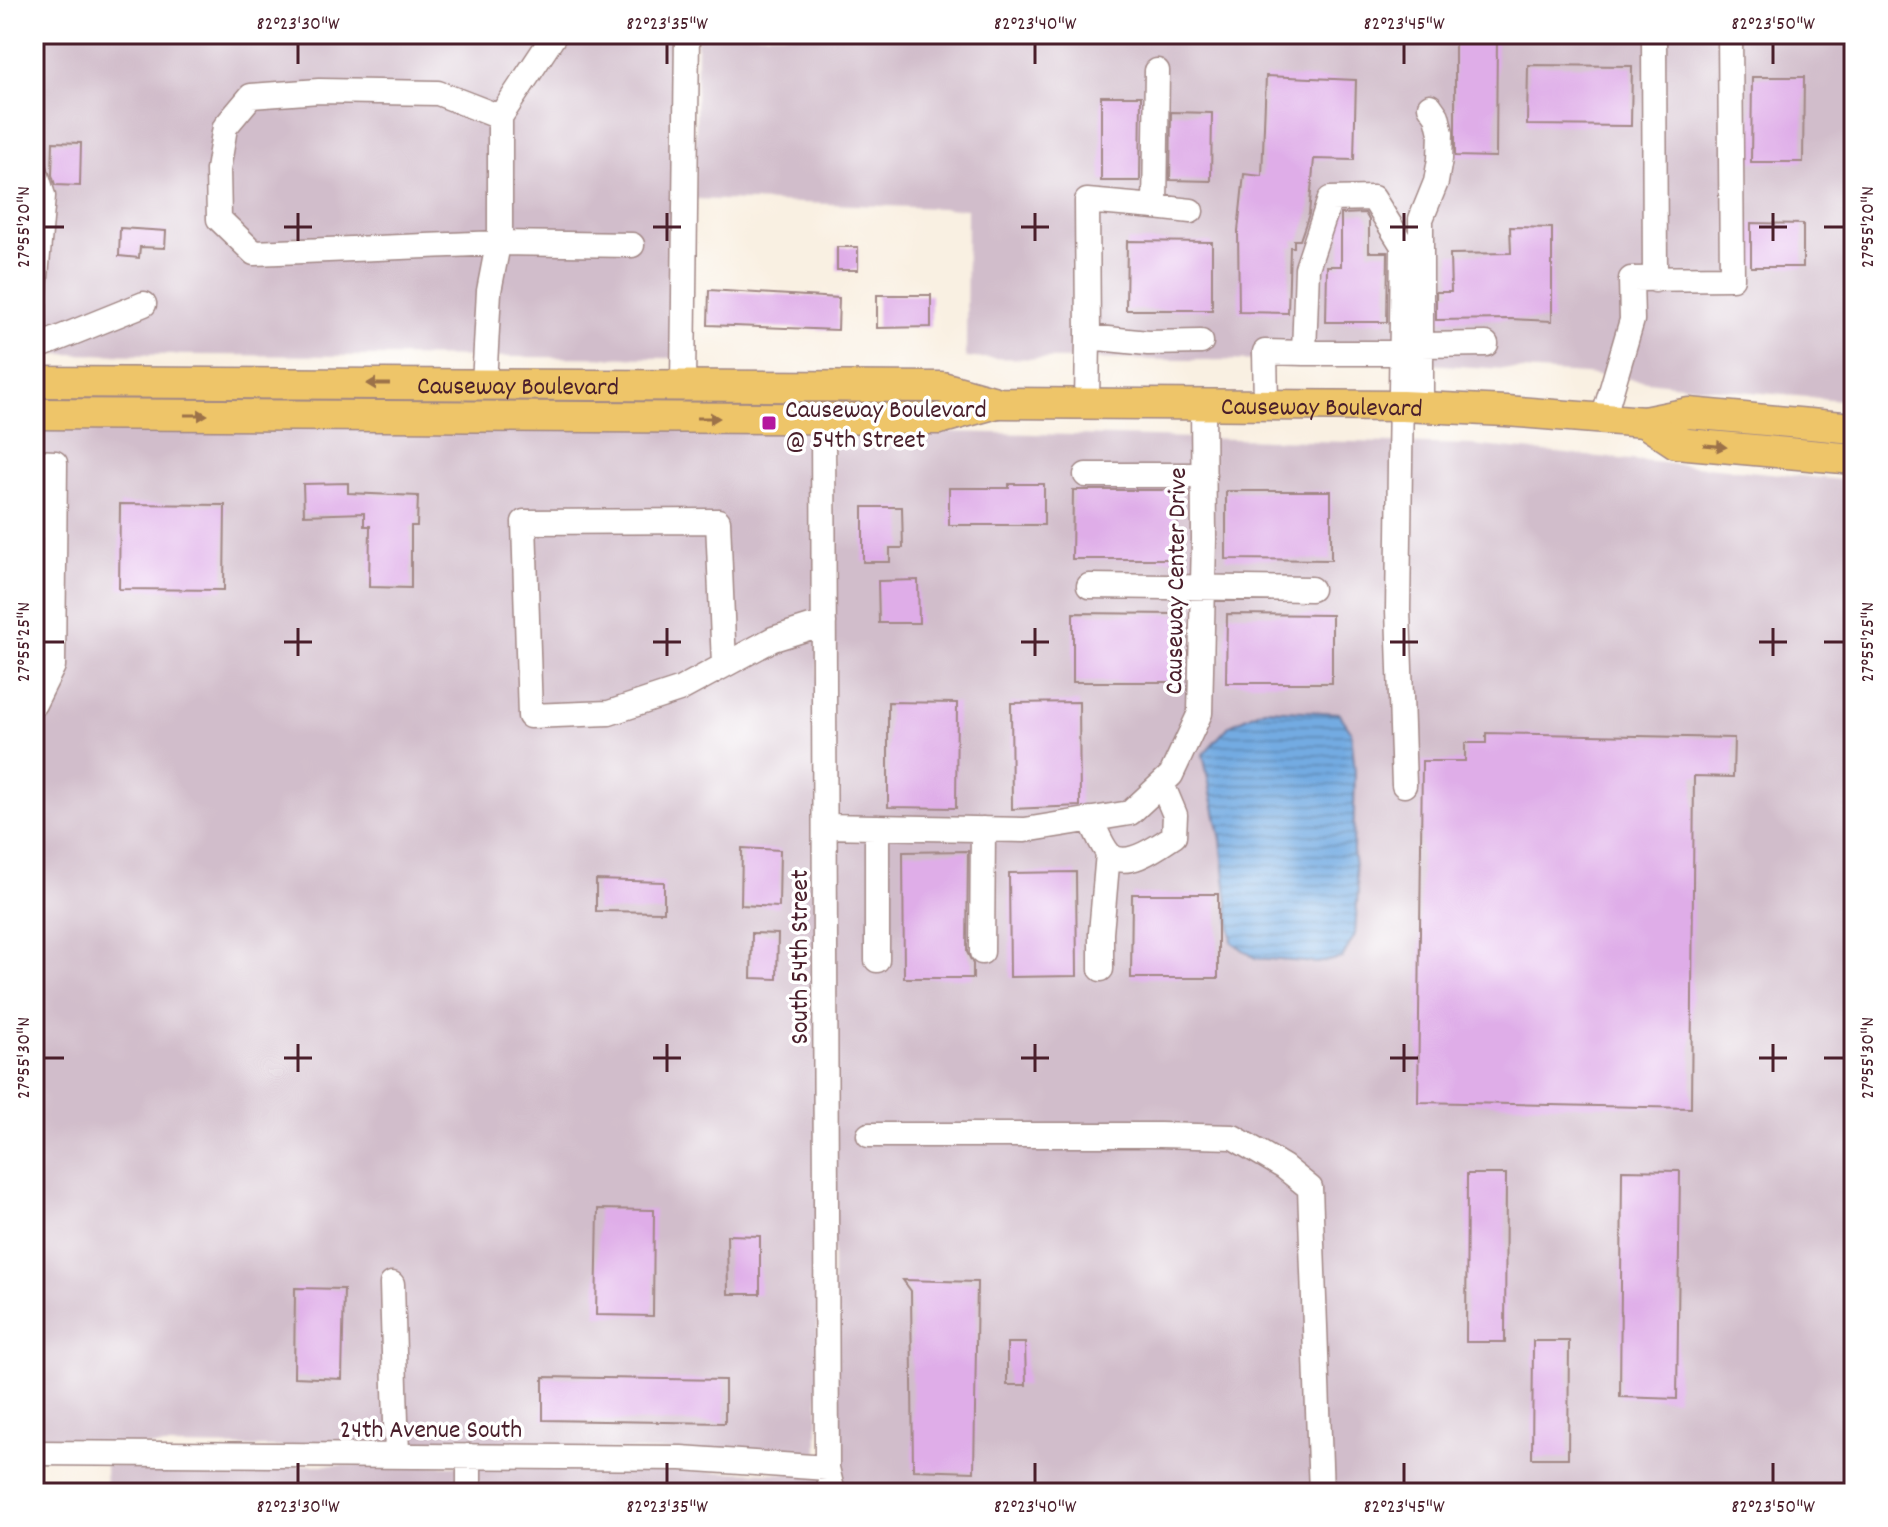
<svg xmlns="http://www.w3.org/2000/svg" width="1888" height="1527" viewBox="0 0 1888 1527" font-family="Dekko,sans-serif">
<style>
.industrial{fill:#d1bdcb}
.water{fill:url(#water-rules);stroke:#5e6586;stroke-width:2}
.building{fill:#dfade8}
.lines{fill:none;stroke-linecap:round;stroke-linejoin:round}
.minor-casing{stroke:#a28886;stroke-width:27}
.major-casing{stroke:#a28886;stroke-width:33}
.minor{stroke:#fff;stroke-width:24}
.major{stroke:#eec569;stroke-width:30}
.oneway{fill:#9c724a}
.ticks{fill:none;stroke:#4a1f2b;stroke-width:3}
.poi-dot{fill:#b5179e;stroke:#fff;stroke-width:3}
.labels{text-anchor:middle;stroke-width:7;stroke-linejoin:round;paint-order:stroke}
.street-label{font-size:26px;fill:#4a1f2b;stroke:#fff}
.poi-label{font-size:26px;fill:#4a1f2b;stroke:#fff;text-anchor:start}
.neatline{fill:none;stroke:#4a1f2b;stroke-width:3}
.ticks-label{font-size:20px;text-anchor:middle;fill:#4a1f2b}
</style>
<defs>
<pattern id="water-rules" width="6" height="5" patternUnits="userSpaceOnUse" patternTransform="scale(2)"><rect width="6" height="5" fill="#73abe2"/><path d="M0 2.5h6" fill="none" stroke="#608bb7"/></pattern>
</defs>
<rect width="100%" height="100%" fill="#fff"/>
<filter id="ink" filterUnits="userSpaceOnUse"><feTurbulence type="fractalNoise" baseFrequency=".0125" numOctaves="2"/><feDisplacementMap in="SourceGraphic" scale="16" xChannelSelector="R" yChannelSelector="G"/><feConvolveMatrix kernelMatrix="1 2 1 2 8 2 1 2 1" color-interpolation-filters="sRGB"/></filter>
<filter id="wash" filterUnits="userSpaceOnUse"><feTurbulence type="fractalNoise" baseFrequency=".006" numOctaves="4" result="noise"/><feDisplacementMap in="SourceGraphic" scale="32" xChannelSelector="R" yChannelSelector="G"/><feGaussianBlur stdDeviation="1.8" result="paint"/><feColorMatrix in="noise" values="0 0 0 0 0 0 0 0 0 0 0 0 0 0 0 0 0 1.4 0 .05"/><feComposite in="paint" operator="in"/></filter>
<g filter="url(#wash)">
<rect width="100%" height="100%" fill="#f9f0e2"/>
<path class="industrial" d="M34,34h644l-4,324 -640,-4z
M697,34h1157v367l-137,-12 -132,-15 -190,-12 -429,-4 1,-149 -272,-10z
M34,412l784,2v1040l-201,-4 -583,-5z
M832,429l639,16 383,36v1012h-1014l-7,-22z
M105,1465h310l406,9 6,19h-721z"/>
<path class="water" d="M1264,709l75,4 12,18 4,41 -2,79 5,39 -3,45 -13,23 -25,5 -62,-5 -23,-16 -11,-102 -18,-86 27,-29z"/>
<g id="blocks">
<path class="building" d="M1455,34h42l-1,123 -41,-1z
M1528,65l104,1 -1,60 -104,-1z
M1266,76l90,4 -2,80 -40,-1 -5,55 -9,26h-6v7h-4l-2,66 -49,-1 -1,-81 6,-57 18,2z
M1752,77h52l-1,85h-52z
M1101,96h40l-1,85h-39z
M1171,112l41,1 -1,68 -41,-1z
M53,142l28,1 -1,43 -25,-1 -3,-10z
M1365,213l4,7v32h19l-1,70h-61l1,-56h14v-52z
M1751,223l52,1v43h-52z
M1510,227l42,1v93l-41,-2 -75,1v-28h15l-1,-38 61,-1z
M120,228l46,3 -1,17 -25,-1 -1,11 -20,-2z
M1127,241l85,1v68h-86z
M837,247h21v23h-21z
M709,290l130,8 -1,32 -130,-5z
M877,295h54v32l-54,1z
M348,483v10l70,3 -1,30h-6v62l-42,-1 1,-61h-6v-13l-60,2 -1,-31z
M1009,484h35v41h-95v-37h60z
M1073,490h105l-1,69h-105z
M1226,491h105v69l-105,-1z
M120,504l105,1 -1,85 -105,-1z
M863,507h39l1,41h-13v14h-27z
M918,580l1,43h-40l-1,-42z
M1073,613l105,1v68h-105z
M1227,614l105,1v68h-106z
M888,702l69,1 -1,105 -68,-1z
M1079,702l1,104 -68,3 -1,-106z
M1486,733l248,5 -1,39 -39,-1 -3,332 -273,-6 4,-341h43v-18h21z
M742,848l38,2 -1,57 -38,-2z
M968,851l-1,101 6,12v14h-69l-1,-126z
M1076,872l1,104 -67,1 -1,-104z
M596,880l68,2v30l-68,-1z
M1132,894h86v84h-87z
M752,933l26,1 -1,45 -26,-1z
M1622,1170l58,1 -3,228 -57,-2z
M1467,1174h39l-1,168h-39z
M598,1209l56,1 -1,106 -57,-1z
M727,1235l33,1v58h-32z
M903,1280l74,2 -3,190 -61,-2 -2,-179z
M295,1288l49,1 -2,90 -48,-2z
M1533,1341h36l-1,117h-36z
M1007,1343h18l1,42h-19z
M543,1377l182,3v43l-182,-3z"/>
</g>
</g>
<g filter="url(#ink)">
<use href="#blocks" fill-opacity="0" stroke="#a28886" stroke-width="2"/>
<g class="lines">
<g class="minor-casing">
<path id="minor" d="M1654,34l1,246
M500,117l-62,-24 -119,-2 -68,5 -26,31 -7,43 1,49 35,34 245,-10 133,2
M34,166l9,30 -9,104 1,48
M1155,207l36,4
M1088,337l-1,-136 68,6 2,-136
M1421,345l65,-1
M1304,353h99
M34,363l1,-15 109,-44
M484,384l5,-93 11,-57v-117l55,-83
M683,385l4,-351
M1087,403l1,-66 60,6 53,-1
M1266,405l-1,-53 39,1 3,-85 23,-69 43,-1 30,48 -5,364 6,175
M1421,407v-188l15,-37 4,-23 1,-26 -4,-17 -7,-10
M823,419l4,1049 6,25
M1603,419l29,-99 -1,-41 101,-1 -2,-244
M34,462l21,1 -2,203 -19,38
M1086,475h118
M1089,586l222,3
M724,665l-6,-144 -194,1 6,194 79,-3 70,-23 94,-51 51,-16
M1090,819c6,11 11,26 19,35 17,17 50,-8 65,-18l1,-21 -13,-31
M825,826l200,4 105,-17 41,-38 29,-62 4,-174 -1,-136
M877,827v133
M982,952l1,-123
M1101,969v-36l7,-80
M869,1135h291l73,2 51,30 26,21 11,305
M392,1284l5,172
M34,1453l647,5 146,10
M469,1456v37"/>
</g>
<g class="major-casing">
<g id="major">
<path id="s1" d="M34,382l908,5 57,16 403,3 104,5 138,11 45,-9 165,15"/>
<path d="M34,414l905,5 58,-16"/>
<path d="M1644,422l32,21 178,16"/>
</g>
</g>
<use href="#minor" class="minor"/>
<use href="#major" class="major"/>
</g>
<defs><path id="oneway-solid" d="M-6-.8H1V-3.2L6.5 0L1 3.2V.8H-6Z" transform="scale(2)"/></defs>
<g class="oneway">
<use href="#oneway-solid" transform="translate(378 384) rotate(-180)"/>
<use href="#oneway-solid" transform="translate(196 415)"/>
<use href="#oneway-solid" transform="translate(708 418)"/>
<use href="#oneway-solid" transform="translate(1715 446) rotate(5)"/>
</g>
</g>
<path class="ticks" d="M298,44v20M667,44v20M1035,44v20M1404,44v20M1773,44v20M298,213v28M667,213v28M1035,213v28M1404,213v28M1773,213v28M44,227h20M284,227h28M653,227h28M1021,227h28M1390,227h28M1759,227h28M1824,227h20M298,628v28M667,628v28M1035,628v28M1404,628v28M1773,628v28M44,642h20M284,642h28M653,642h28M1021,642h28M1390,642h28M1759,642h28M1824,642h20M298,1044v28M667,1044v28M1035,1044v28M1404,1044v28M1773,1044v28M44,1058h20M284,1058h28M653,1058h28M1021,1058h28M1390,1058h28M1759,1058h28M1824,1058h20M298,1463v20M667,1463v20M1035,1463v20M1404,1463v20M1773,1463v20"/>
<rect class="poi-dot" x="761" y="415" width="16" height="16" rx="4"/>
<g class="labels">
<g class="street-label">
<text dy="9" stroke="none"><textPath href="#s1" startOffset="484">Causeway Boulevard</textPath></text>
<text dy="9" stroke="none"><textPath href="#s1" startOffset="1290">Causeway Boulevard</textPath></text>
<text transform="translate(1174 581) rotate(-89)" y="9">Causeway Center Drive</text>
<text transform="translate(798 957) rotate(-90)" y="9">South 54th Street</text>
<text x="431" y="1437">24th Avenue South</text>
</g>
<g class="poi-label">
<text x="785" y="417">Causeway Boulevard<tspan x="785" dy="30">@ 54th Street</tspan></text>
</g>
</g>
<rect width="1888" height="1527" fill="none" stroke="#fff" stroke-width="88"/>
<rect x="44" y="44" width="1800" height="1439" class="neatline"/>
<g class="ticks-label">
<text x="298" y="29">82°23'30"W</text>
<text x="667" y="29">82°23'35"W</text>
<text x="1035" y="29">82°23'40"W</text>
<text x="1404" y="29">82°23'45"W</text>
<text x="1773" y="29">82°23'50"W</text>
<text transform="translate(1866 227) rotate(-90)" y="7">27°55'20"N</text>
<text transform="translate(22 227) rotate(-90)" y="7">27°55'20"N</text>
<text transform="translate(1866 642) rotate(-90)" y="7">27°55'25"N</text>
<text transform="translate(22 642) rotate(-90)" y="7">27°55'25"N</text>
<text transform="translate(1866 1058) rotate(-90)" y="7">27°55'30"N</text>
<text transform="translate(22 1058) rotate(-90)" y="7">27°55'30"N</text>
<text x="298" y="1512">82°23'30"W</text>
<text x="667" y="1512">82°23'35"W</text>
<text x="1035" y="1512">82°23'40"W</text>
<text x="1404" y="1512">82°23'45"W</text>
<text x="1773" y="1512">82°23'50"W</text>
</g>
</svg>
